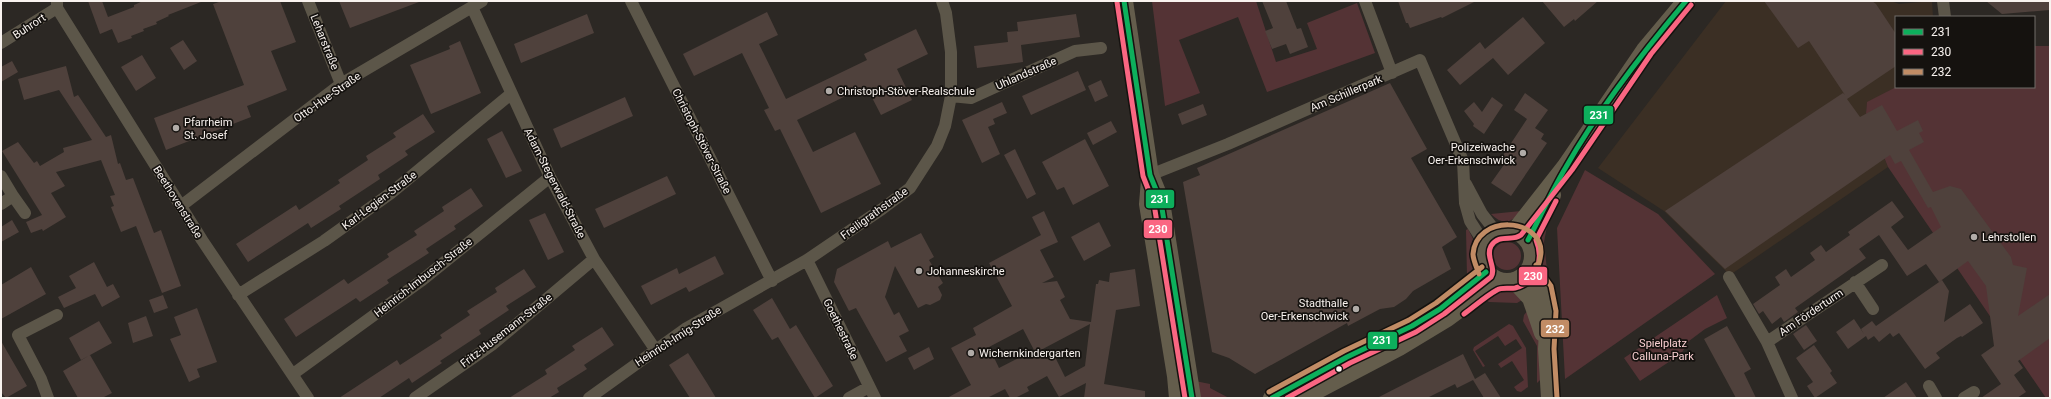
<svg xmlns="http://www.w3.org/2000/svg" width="2051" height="399" viewBox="0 0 2051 399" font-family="Roboto,sans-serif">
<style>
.built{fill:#3b2f24}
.green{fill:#543335}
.building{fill:#4f413c;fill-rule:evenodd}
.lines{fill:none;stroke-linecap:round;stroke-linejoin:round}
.street{stroke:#5c5649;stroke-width:12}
.secondary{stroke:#645d4c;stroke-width:18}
.bus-1-casing{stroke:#15120f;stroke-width:8}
.bus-2-casing{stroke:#15120f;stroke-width:8}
.bus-3-casing{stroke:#15120f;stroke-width:8}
.bus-1{stroke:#0daf5c;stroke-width:5}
.bus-2{stroke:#fa6682;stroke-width:5}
.bus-3{stroke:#c18c65;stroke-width:5}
.poi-dot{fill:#b1aca8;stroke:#15120f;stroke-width:1.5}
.bus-dot{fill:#f9f3ef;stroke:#15120f;stroke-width:1.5}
.labels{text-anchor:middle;stroke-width:3.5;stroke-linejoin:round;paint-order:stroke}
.street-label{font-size:11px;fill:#f9f3ef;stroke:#15120f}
.poi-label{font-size:11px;fill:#f9f3ef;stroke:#15120f;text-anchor:start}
.park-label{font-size:11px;fill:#fad0d2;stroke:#15120f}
.line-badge{stroke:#15120f;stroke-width:1.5}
.badge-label{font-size:11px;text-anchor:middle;font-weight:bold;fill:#fff}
</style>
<rect width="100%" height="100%" fill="#2c2824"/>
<path class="built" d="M1726,1h165l8,3 33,-3 1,16h-37v70l-29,16 -1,10 22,54 -158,108 -66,-64 -66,-43z"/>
<path class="green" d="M1152,1h104l20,61 41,-13 -10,-26 50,-20 18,50 -108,39 -29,-75 -59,23 21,53 -35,13z
M2034,46h16v352h-4l-158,-231 -22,-54 1,-11 29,-15h138z
M1585,170l73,44 57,60 -150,105 -8,-151z
M1521,211c-10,13 -19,14 -30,3z
M1544,224l3,2 -3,16 3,28 -1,8c-10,-16 -9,-37 -2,-54z
M1468,229l7,14v22l-1,5 -7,7 -1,-47z
M1493 256a14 14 0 1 1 28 0a14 14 0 1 1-28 0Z
M1501,288l10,2 11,10 -5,3 -28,-1 -3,-2z
M1717,295l10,23 -22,11 -16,12 -8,13 -41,27 -16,-23z
M1529,309l10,28 1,43 -3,3v-37l-14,-25 1,-6z
M1509,324l4,2 13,22 2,39 -7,5 -4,-1 -3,-4 10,-7 -12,-19 -11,7 -3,-4 24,-16 -6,-9 -11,7 -7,-10 -23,15 10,15 -2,1 -10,-17 1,-3z
M1195,381l15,3v4l19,10h-30z"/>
<path class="building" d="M88,1h14l6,16 26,-10v-2l9,-4 58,1 -33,13 1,1 -13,6 1,2 -14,5 1,2 -13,5 1,2 -14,5 -6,-14 -12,5z
M222,1h58l16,41 -25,9 16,39 -40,16 4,11 -85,33 -12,-32 90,-33 -31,-81z
M339,1h80v1l-69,26z
M1262,1h24l11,28 4,-1 7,19 -18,7 -4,-10 -14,5 -7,-18 8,-3z
M1398,1h78l-34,17 -1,-1 -31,11 -2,-5h-2z
M1542,1h56l-23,20 -1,-2 -10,8z
M1764,1h108l4,3 20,30v32l-49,33 13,18 22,-12 15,26 21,-11 5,11 -4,2 5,9 -15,8 24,42 17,-6 11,3 50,68 2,8 14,3 -9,48 32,-22v44l-32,23 5,7 -9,7 12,17 -9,6h-36l20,-14 -20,-29 13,-9 -8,-60 -18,-25 -29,21 -13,-18 -19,12 -28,-41 -20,14 7,9 -71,50 3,4 -14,10 -3,-5 -9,7 -9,-13 -4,3 -6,-10 27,-19 -5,-8 11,-8 5,8 24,-17 -5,-7 11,-8 5,7 24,-17 -2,-3 44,-31 12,16 -13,10 17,23 33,-23 -10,-20 -3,1 -27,-47 -6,3 -5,-9 -165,114 -60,-58 178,-118 2,2 -36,-54 -11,7z
M1986,1h64v9l-48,4z
M767,12l11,23 -19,9 27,55 81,-39 -3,-6 52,-25 12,25 -31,15 15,31 -31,15 -15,-29 -69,34 16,32 42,-20 26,52 -60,29 -41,-84 -5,2 -11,-21 5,-2 -27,-55 -48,23 -11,-22z
M587,14l7,19 -73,30 -7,-19z
M1076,14l4,23 -59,8 2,17 -46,6 -3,-22 34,-4 -1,-10 11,-1 -1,-9z
M1523,17l22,26 -37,32 -15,-17 -33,27 -13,-15 33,-28 5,7z
M183,40l14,21 -13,9 -14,-22z
M460,41l21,52 -50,21 -21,-49 40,-16 -1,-3z
M142,55l14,23 -20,13 -15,-24z
M12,61l6,11 -17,10v-15z
M66,66l8,31 4,-2 28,42 5,-2 7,29 2,-1 6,17 7,-2 21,55 7,-3 20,56 -19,7 -26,-67 -15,6 -10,-25 3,-1 -4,-10 5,-1 -14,-35 -45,12 9,14 -14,7 15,24 -23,14 -1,-2 -11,4 -5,-11 16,-7 -40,-64 16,-9 16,21 3,-2 3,5 24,-14 -1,-4 29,-8 -33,-50 -35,10 -6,-21z
M1078,71l8,19 -55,25 -9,-19z
M1101,80l7,16 -13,6 -7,-16z
M1390,83l37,66 -16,9 46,79 -15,10 9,22 -38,22 -7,8 -12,8 -14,2 -32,17 -1,-3 -92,51 -26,-16 -17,-6 -29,-170 17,-7 -3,-7z
M1525,93l23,17 -13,18 9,6 -3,5 6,4 -36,53 -20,-13 12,-17 -5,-3 29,-44 -13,-9z
M625,97l8,19 -72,32 -8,-19z
M1492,97l11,8 -19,29 -11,-8 1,-2 -10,-13 10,-9 8,10z
M1002,102l5,11 -14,6 2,5 -7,3 12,27 -18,9 -20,-43z
M1203,104l4,11 -25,10 -4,-11z
M423,114l12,18 -30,19 3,4 -30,20 2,4 -41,27 2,3 -30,19 -3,-5 -60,39 -12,-18 60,-39 3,5 41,-27 -2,-3 30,-20 -2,-4 30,-19 -3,-4z
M1111,121l6,11 -24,13 -6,-12z
M502,131l20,40 -16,7 -19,-39z
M1085,139l24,47 -36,19 -9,-18 -7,3 -15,-28z
M1015,149l21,45 -9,5 -23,-44z
M667,176l9,18 -72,34 -9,-19z
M471,188l12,18 -29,20 2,3 -30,20 3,4 -42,27 2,3 -29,19 -4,-4 -60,39 -12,-18 60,-40 4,5 41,-27 -2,-3 30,-19 -3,-4 30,-20 -2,-4z
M1044,211l14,31 -18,8 14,27 -12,6 15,-2 8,16 -5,3 10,19 21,3 5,-38h2l1,-4 10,2 1,-9 25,-4 5,37 -24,4 -12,74 41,7v7h-61l2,-15 -27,14 -12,-21 -20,11 2,4 -14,7h-5l-5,-9 -18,9h-40l24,-13 -20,-37 25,-13 -3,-7 39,-22 -23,-43 52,-28 -9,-18zM1090,324l-5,42 -20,11 -12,-24 -14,-2zM1023,329l11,21 -35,18 -10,-21z
M545,213l19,39 -16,8 -19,-40z
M12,220l7,12 -18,10v-15z
M1099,222l12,24 -27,15 -13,-24z
M921,233l13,24 -5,3 14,23 -5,4 4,8 -2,5 -10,5 -4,-1 -8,4 -23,-42 -10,31 9,18 5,-3 10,19 -10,5 8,15 -21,11 -30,-54 -7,3 -15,-29 3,-13 51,-28 3,7z
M715,256l9,18 -35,18 -3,-5 -35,18 -10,-19 36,-18 2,6z
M94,262l13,25 6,-3 7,13 -18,10 -7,-13 -31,14 -6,-11 18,-9 -7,-12z
M31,267l15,27 -45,25v-34z
M524,269l12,18 -30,19 3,4 -30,20 2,4 -41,27 2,2 -30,20 -3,-5 -30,20h-40l58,-38 3,5 42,-27 -2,-3 30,-20 -3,-4 30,-19 -2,-4z
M1942,280l7,11 -5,31 26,-18 13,19 -21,14 -1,-1 -4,2 -21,15 4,5 -15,11 -26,-36 -6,4 -3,-4 -11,9 -5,-6 -6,4 -2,-4 -18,13 -12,-17 18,-13 10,15 -3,-5 11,-8 4,5z
M163,295l5,13 -14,5 -5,-13z
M772,298l18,31 6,-4 37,61 -18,12 -37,-61 -6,3 -19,-30z
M197,308l20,54 -20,7 3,8 -11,5 -19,-43 11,-4 -7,-18z
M146,316l7,20 -20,7 -5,-20z
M99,321l13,22 -31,17 -12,-22z
M1806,325l11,16 -13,9 -11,-16z
M1727,326l24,43 -7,4 12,25h-20l-32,-59z
M602,327l12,18 -30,20 3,4 -30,19 2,4 -10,6h-40l38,-24 -2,-4 30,-20 -3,-4z
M1,341l26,45 -21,12 -5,-6z
M1814,345l18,26 -2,2 7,10 -22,15 -8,-12 6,-4 -17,-24z
M929,347l5,12 -20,11 -6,-12z
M688,353l19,30 9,15h-26l-21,-33z
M1463,354l12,25 10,-6 16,25h-17l-11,-18 -16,8 -2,-4 -28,14h-50z
M90,355l22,38 -10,5h-24l-15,-27z
M1906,382l11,16h-34z"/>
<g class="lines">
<path class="street" d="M57,1v7l145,232 106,158
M308,1l33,83
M631,1l141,280
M1365,1l27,72
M1943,1l2,16
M472,7l78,170 44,82 61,90
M1,43l56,-35
M951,96l20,2 104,-47 26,-3
M1150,175l78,-31 192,-84 43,101 2,42 5,18 14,22
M1,176l12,20
M1466,184l16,30 14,18
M1,204l12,-8 12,17
M181,206l160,-122 141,-83
M807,260l68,138
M1729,277l38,65 25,56
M1855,282l18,27
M238,295l86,-54 67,-48 120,-99
M1767,342l115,-77
M293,374l128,-93 129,-104
M1929,386l7,12
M48,398l-7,-19 -23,-44 39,-20
M415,398l78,-54 101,-85
M589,398l96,-69 122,-69 75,-51 28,-21 27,-42 8,-20 6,-30v-44l-5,-39 -4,-12
M849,398l20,-11
M1964,398l10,-6"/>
<path class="secondary" d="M1124,1l26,174 11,27 31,196
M1150,180l-2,24 28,172 2,22
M1481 256a26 26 0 1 1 52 0a26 26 0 1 1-52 0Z
M1515,231l51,-65 79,-116 41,-49
M1528,240l24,-45
M1530,269l15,20 4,23 -2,37 3,49
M1515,281l16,17 12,35
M1272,398l75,-41 65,-31 28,-17 46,-37
M1302,398l97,-51 48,-29 50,-37"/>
<g class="bus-1-casing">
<path id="bus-1" d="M1124,1l26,174 11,27 31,196
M1528,240c13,-24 24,-50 38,-73 33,-58 77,-115 120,-166
M1272,398l75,-41 65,-31 28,-17 46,-37"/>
</g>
<g class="bus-2-casing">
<path id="bus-2" d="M1117,2l26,174 11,28 31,194
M1464,314c11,-8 22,-18 33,-24 4,-3 13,-1 18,-2 22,-5 29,-29 21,-48l20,-39
M1287,398l63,-35 66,-31 28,-18 47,-37c6,-9 -6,-20 0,-31 8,-13 21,-4 30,-11l51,-65 79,-116 40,-49"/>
</g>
<g class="bus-3-casing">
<path id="bus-3" d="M1536,265l15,21 5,25 -2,38 3,49
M1479,274c-2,-6 -6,-14 -6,-20 3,-40 68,-37 68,-2 0,6 -3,13 -4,19
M1269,392l75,-41 65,-31 27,-17 46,-36"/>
</g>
<use href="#bus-1" class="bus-1"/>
<use href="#bus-2" class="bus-2"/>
<use href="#bus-3" class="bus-3"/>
</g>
<g class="poi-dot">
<circle cx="829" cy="91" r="4"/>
<circle cx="176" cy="128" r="4"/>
<circle cx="1523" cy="153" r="4"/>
<circle cx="1974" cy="237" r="4"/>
<circle cx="919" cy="271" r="4"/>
<circle cx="1356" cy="309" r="4"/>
<circle cx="971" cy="353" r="4"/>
</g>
<circle class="bus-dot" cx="1339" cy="369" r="3.5"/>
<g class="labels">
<g class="street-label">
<text transform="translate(29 26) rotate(-33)" y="4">Buhrort</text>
<text transform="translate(325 42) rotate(68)" y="4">Leharstraße</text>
<text transform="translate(1026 73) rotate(-24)" y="4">Uhlandstraße</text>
<text transform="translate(1346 93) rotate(-23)" y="4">Am Schillerpark</text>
<text transform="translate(327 97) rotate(-35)" y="4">Otto-Hue-Straße</text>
<text transform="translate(702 141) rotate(63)" y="4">Christoph-Stöver-Straße</text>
<text transform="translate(555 183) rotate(63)" y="4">Adam-Stegerwald-Straße</text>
<text transform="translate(379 200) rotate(-37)" y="4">Karl-Legien-Straße</text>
<text transform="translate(178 202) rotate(58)" y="4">Beethovenstraße</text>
<text transform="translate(874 213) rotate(-36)" y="4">Freiligrathstraße</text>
<text transform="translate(423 277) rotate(-38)" y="4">Heinrich-Imbusch-Straße</text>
<text transform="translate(1811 312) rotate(-34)" y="4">Am Förderturm</text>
<text transform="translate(841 329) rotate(64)" y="4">Goethestraße</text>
<text transform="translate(506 330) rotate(-38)" y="4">Fritz-Husemann-Straße</text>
<text transform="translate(678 336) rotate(-33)" y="4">Heinrich-Imig-Straße</text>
</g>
<g class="poi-label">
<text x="837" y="95">Christoph-Stöver-Realschule</text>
<text x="184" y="126">Pfarrheim<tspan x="184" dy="13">St. Josef</tspan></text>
<text x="1515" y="151" text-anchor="end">Polizeiwache<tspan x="1515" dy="13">Oer-Erkenschwick</tspan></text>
<text x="1982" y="241">Lehrstollen</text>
<text x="927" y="275">Johanneskirche</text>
<text x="1348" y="307" text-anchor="end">Stadthalle<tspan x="1348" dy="13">Oer-Erkenschwick</tspan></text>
<text x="979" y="357">Wichernkindergarten</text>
</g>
<g class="park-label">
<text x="1663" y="347">Spielplatz<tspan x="1663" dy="13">Calluna-Park</tspan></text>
</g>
</g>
<g class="line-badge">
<rect x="1583" y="105" width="31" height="20" rx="4" fill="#0daf5c"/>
<rect x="1145" y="189" width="30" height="20" rx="4" fill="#0daf5c"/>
<rect x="1143" y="219" width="30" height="20" rx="4" fill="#fa6682"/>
<rect x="1518" y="266" width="30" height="20" rx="4" fill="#fa6682"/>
<rect x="1540" y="319" width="30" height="19" rx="4" fill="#c18c65"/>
<rect x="1367" y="331" width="31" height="19" rx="4" fill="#0daf5c"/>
</g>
<g class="badge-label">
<text x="1599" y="119">231</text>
<text x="1160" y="203">231</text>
<text x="1158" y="233">230</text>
<text x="1533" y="280">230</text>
<text x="1555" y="333">232</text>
<text x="1382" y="344">231</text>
</g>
<rect width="2051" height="399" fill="none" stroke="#f9f3ef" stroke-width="4"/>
<rect x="1895" y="16" width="140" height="72" fill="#15120f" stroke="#706c69"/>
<rect x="1903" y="29" width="20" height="6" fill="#0daf5c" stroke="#706c69"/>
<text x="1931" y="36" font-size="12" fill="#f9f3ef">231</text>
<rect x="1903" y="49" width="20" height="6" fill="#fa6682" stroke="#706c69"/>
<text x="1931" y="56" font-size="12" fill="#f9f3ef">230</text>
<rect x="1903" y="69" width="20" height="6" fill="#c18c65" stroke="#706c69"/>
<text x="1931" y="76" font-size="12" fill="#f9f3ef">232</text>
</svg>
